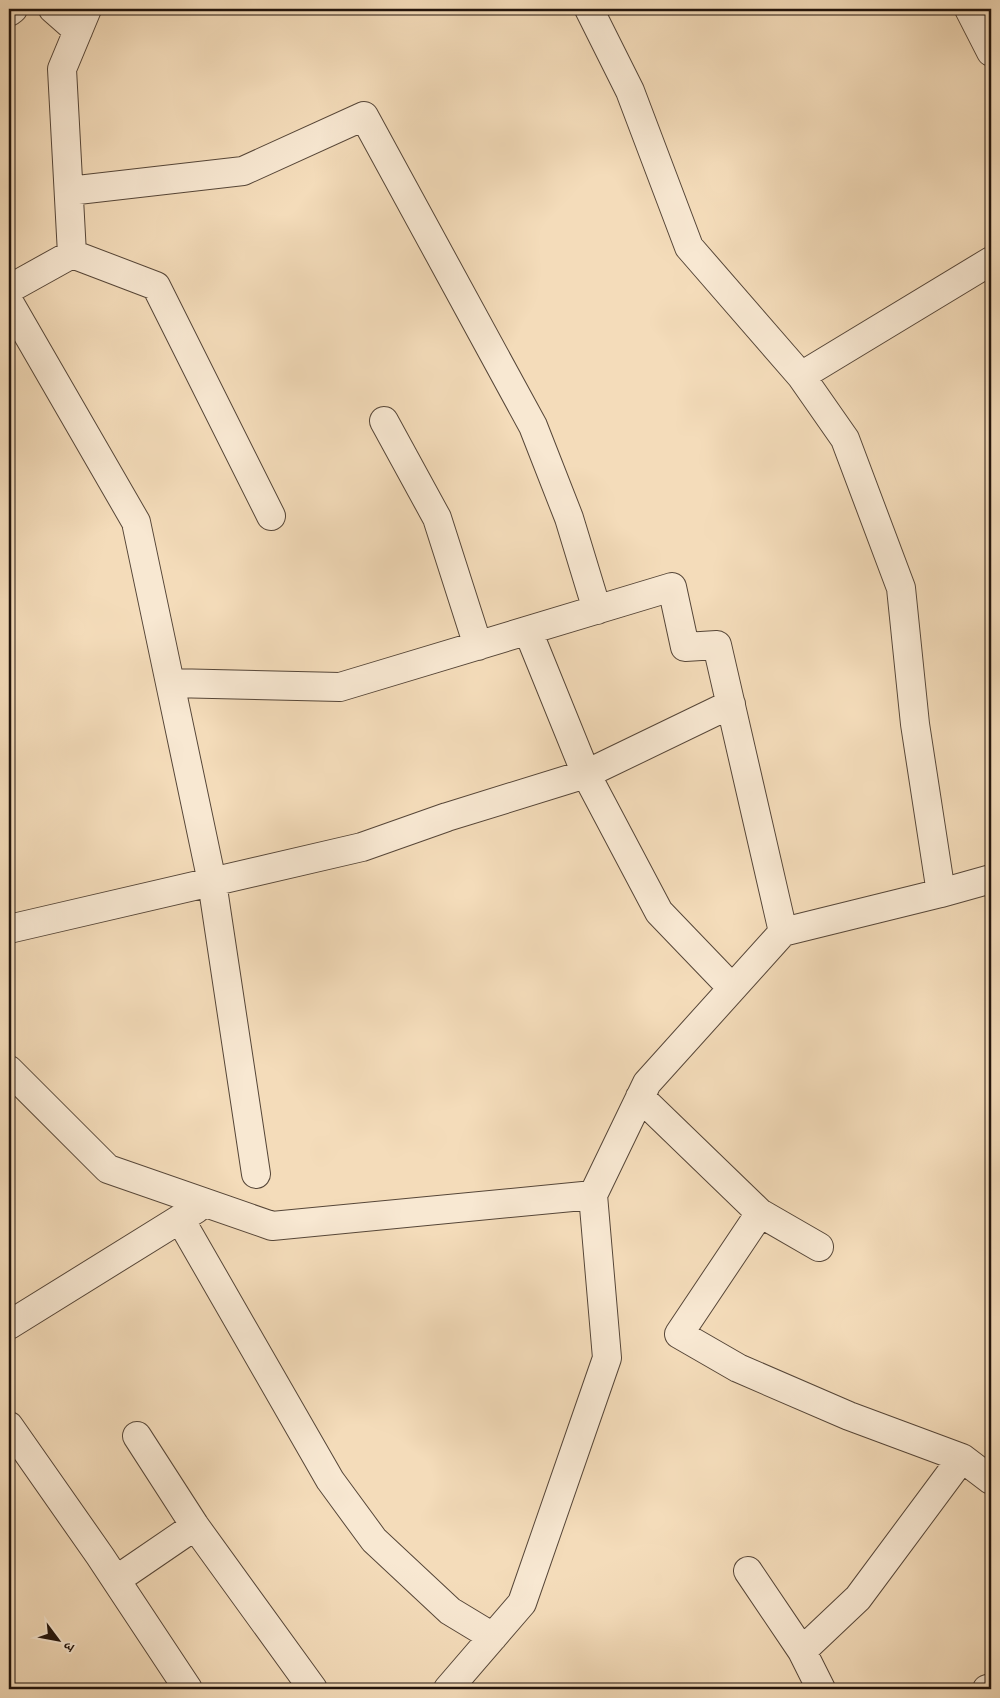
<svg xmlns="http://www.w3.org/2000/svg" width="1000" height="1698" viewBox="0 0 1000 1698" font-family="'IM FELL Great Primer','Noto Serif Devanagari',serif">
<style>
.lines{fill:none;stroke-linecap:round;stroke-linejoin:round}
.street-casing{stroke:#564638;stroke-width:30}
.street{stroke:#f8e8d2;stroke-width:28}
</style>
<rect width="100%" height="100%" fill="#f4dcba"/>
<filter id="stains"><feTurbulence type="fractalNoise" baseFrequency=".004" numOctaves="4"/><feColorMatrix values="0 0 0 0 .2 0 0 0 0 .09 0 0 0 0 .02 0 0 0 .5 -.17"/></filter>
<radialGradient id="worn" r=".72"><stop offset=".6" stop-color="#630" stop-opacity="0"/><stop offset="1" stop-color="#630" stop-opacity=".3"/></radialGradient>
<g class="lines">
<g class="street-casing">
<path id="street" d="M53,9l25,22
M969,9l22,43
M9,12l4,-3
M69,191l174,-20 121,-55 169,310 36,92 28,92
M72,254l84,32 115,230
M9,289l63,-35 -10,-185 25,-60
M9,302l127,220 34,161 170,4 332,-100 13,60 32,-2 66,287
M801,376l190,-115
M384,421l53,97 41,128
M528,631l58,143 145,-70
M170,683l42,199 44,292
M941,893l50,-14
M9,929l353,-82 85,-30 139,-43 73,138 73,76
M9,1070l99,99 164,57 321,-31
M640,1097l120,116 -81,121 59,34 111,48 113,42 29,22
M760,1213l59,34
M180,1219l150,261 44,60 76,71 43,26
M9,1325l187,-116
M9,1426l91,130 88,133
M137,1436l58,90 118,163
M748,1571l54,80 19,38
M116,1580l79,-54
M802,1651l56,-53 104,-140
M448,1689l74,-86 85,-245 -14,-163 54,-112 136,-151 158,-39 -26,-169 -14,-136 -56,-149 -44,-63 -112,-129 -59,-156 -41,-82
M987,1689l4,-1"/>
</g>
<use href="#street" class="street"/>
</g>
<rect width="1000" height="1698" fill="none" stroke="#f4dcba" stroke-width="30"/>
<rect x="10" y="10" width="980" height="1678" fill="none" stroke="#22140c" stroke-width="2.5"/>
<rect x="15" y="15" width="970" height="1668" fill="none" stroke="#22140c"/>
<g transform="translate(58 1640) rotate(122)" stroke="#f8e8d2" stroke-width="4" paint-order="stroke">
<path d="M0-4L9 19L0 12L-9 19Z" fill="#22140c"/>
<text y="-8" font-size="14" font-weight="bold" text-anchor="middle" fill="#22140c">उ</text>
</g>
<rect width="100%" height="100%" filter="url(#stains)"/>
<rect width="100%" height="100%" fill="url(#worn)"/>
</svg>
